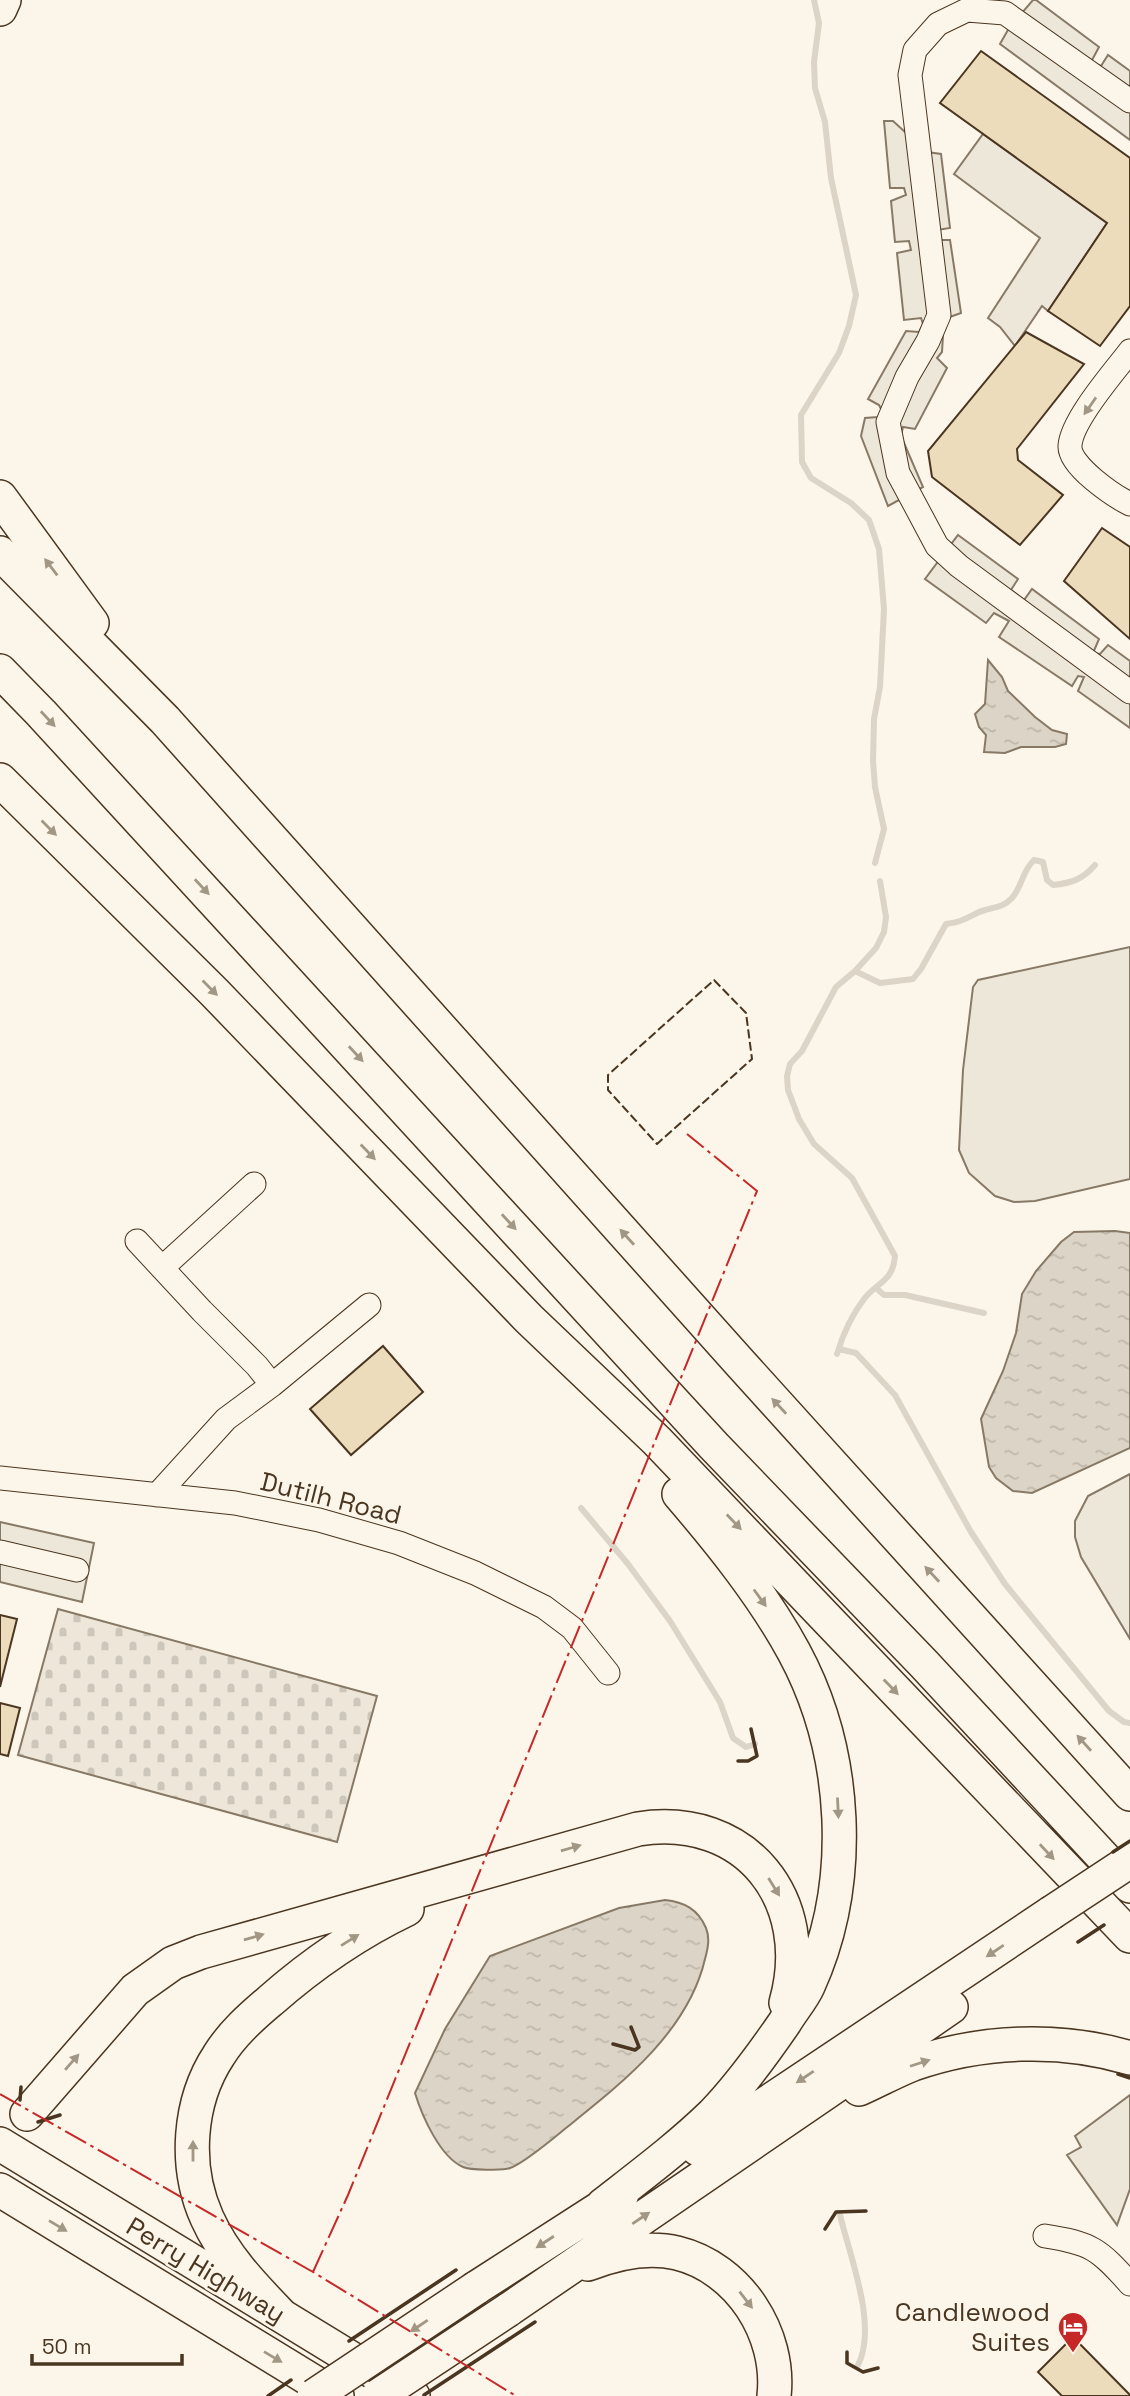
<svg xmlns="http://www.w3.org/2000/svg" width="1130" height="2396" viewBox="0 0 1130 2396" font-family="'Space Grotesk',sans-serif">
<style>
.cemetery{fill:url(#cemetery-stones);stroke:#887966;stroke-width:2}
.parking{fill:#ede7d9;stroke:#887966;stroke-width:2}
.water{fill:url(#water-ripples);stroke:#887966;stroke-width:2}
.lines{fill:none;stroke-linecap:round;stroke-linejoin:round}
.stream{stroke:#dcd4c6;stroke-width:6}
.building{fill:#ecdcbc;stroke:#4a3520;stroke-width:2}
.minor-casing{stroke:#4a3520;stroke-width:25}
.highway-casing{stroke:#4a3520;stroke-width:36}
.minor{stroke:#fbf6e9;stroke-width:23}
.highway{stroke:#fbf6e9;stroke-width:33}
.highway-bridge-casing{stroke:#4a3520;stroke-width:36;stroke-linecap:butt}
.highway-bridge{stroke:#fbf6e9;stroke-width:33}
.fence{stroke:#4a3520;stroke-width:2;stroke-dasharray:9 3.5;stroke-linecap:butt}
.wall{stroke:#4a3520;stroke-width:3.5}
.power{stroke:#c62828;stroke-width:2;stroke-dasharray:24 5 3.5 5;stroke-linecap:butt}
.oneway{fill:#a29684}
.labels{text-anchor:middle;stroke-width:5;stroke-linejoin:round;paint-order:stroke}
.street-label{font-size:26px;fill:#4a3520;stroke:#fbf6e9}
.poi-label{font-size:26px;fill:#4a3520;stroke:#fbf6e9;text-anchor:end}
</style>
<defs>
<pattern id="cemetery-stones" width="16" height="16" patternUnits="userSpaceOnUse" patternTransform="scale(1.75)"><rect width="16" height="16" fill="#ede6d9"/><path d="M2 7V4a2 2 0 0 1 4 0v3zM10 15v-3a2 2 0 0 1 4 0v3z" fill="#cdc6ba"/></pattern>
<pattern id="water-ripples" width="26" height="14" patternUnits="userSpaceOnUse" patternTransform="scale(1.75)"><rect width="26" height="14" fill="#dcd4c6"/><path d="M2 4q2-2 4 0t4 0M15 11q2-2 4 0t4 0" fill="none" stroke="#beb7aa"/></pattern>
</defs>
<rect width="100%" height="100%" fill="#fbf6e9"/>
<path class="cemetery" d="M58,1609l319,87 -40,146 -319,-87z"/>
<path class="parking" d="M1033,0h3l63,47 -8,15 10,4 7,-11 22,16v69l-130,-96 9,-16z
M884,121h9l34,31 14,2 9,74 -13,2 4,10h9l11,73 -17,6 -2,33 -5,6 10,10 -32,61 -12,-2 -2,9 22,51 -35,19 -27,-70 4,-18 13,-1 4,-6 -3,-6 -11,-6 38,-68 13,1 4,-8 -2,-6 -17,2 -7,-67 14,-3 -2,-9 -14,1 -4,-41 15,-6 -2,-7h-14z
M983,134l124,89 -59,88 -6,-5 -27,40 -15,-19 -12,-9 52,-80 -86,-64z
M958,535l60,44 -7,11 13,10 8,-11 67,50 -6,14 7,1 8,-9 22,16v67l-52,-37 6,-14 -6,-1 -6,10 -73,-49 10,-16 -15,-8 -8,10 -61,-44z
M1130,947v232l-95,22 -21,1 -19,-6 -26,-23 -10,-23 4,-80 10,-83 5,-7z
M1130,1474v165l-49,-82 -6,-20v-16l13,-25z
M0,1522l94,21 -12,59 -82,-20z
M1130,2095v94l-13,36 -50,-70 14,-8 -6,-11z"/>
<path class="water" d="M988,660l14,17 6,14 27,26 17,13 15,4 -1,10 -11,3h-34l-16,6 -21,-1 2,-17 -7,-8 -4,-13 10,-10z
M1115,1231l15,2v215l-98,45 -19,-2 -17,-13 -7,-11 -8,-48 22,-48 13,-38 6,-39 14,-23 25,-29 13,-10z
M665,1900c19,2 33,9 41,28 4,10 2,20 -1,31 -17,73 -83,124 -139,169 -11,9 -43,36 -56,40 -6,3 -41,2 -47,-1 -23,-10 -41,-51 -48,-74l30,-64 45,-73 129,-48z"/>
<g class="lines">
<path class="stream" d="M814,0l5,23 -5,39 1,26 10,34 6,56 25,117 -7,31 -10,27 -38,62 1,47 9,16 40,25 18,17 10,29 5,60 -4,78 -6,32 -1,42 2,26 9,42 -9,34
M855,971l25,12 33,-4 8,-10 25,-45c15,-2 19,-5 31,-11 12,-6 25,-4 35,-15 11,-13 9,-25 22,-38l9,2 4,18 6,5c18,-2 29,-5 42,-20
M876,1288l8,7h21l79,18
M839,1349l17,4 39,42 76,137 34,52 104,127 15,11 6,1
M837,1354c6,-20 14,-38 27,-55 13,-17 29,-17 31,-43l-43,-78 -38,-34 -15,-25 -11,-29 -1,-14 3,-12 12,-13 34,-64 19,-16 21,-23 8,-16 2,-15 -6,-36
M581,1508l47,56 42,57 50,81 13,36 13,9 9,-3
M840,2215c10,42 38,111 18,150"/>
</g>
<path class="building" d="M981,51l149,107v148l-30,40 -52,-35 59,-88 -167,-120z
M1026,332l58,32 -67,85 1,11 45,35 -43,50 -88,-68 -4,-26z
M1102,528l28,19v92l-66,-58z
M383,1346l40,46 -72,63 -41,-46z
M0,1615l17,4 -17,68z
M0,1703l20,5 -12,48 -8,-2z
M1073,2337l57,58v1h-68l-24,-24z"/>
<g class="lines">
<g class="minor-casing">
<path id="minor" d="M1130,101l-125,-88 -38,-3 -29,14 -23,26 -5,25 29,240 -11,26 -21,36 -19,45 10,51 39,73 22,20 171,126
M1130,351c-16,21 -59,70 -60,95 -1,20 44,50 60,58
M137,1241l65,70 55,55 15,19 -46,34 -69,76
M162,1268l92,-84
M272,1385l97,-80
M0,1478l235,25 84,17 80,23 76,30 69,34 28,21 36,45
M0,1552l77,18
M1045,2236c46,7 54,13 85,48"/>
</g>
<g class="highway-casing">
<path id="highway" d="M0,9l4,-9
M0,497l92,126
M0,553l165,167 576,644 389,430
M0,671l41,42 673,733 210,218 206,222
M0,780l214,212 315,327 128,122 473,495
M859,2089c18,-8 36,-18 54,-25 69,-24 147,-27 217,-6
M27,2114l108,-124 38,-27 28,-11 437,-123c108,-17 177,71 148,174
M0,2144l413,252
M698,2149l353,-236
M0,2190l337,206
M603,2205c37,-29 76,-58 110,-91 27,-28 50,-60 72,-92 7,-12 17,-23 23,-36 47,-103 40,-234 -14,-334 -31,-57 -73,-109 -115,-158
M588,2264c28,-11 59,-18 89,-11 62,15 104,81 97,143
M476,2288l146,-94
M508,2310l443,-303
M281,2315c-28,-29 -57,-59 -74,-97 -23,-51 -19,-116 12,-163 13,-21 32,-38 51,-54 42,-37 87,-68 137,-92"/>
</g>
<use href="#minor" class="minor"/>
<use href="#highway" class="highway"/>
<g class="highway-bridge-casing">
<path id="highway-bridge" d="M1051,1913l79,-52
M314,2396l162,-108
M378,2396l130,-86"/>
</g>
<use href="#highway-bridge" class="highway-bridge"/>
<path class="fence" d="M714,980l32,33 6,46 -95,85 -49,-54v-15z"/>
<path class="wall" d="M738,1761h10l9,-5 -6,-27
M1113,1852l17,-11
M1078,1942l26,-17
M613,2044l22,6 4,-3 -8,-20
M1118,2074l12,4
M20,2100l1,-13
M38,2122l22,-7
M825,2229l11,-17 30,-1
M349,2341l107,-71
M847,2352v11l16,9 15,-4
M424,2395l111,-73
M268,2396l23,-16"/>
<path class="power" d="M0,2094l313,178 203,124
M313,2272l35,-77 409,-1004 -70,-57"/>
</g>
<defs><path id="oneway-solid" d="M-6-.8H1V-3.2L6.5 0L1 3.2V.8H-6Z" transform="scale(1.75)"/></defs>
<g class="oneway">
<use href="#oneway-solid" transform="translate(1090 406) rotate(125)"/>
<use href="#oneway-solid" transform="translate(51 567) rotate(-127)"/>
<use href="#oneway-solid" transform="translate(48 719) rotate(47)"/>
<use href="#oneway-solid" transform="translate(49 828) rotate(45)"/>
<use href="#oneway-solid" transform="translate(202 887) rotate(47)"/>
<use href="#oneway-solid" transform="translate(210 988) rotate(45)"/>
<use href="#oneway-solid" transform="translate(356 1054) rotate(47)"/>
<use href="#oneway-solid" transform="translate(368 1152) rotate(46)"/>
<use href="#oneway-solid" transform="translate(509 1222) rotate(47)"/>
<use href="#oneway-solid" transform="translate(627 1237) rotate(-132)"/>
<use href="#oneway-solid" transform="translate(779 1406) rotate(-133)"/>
<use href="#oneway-solid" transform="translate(734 1522) rotate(46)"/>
<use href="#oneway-solid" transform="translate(932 1574) rotate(-133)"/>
<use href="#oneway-solid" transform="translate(760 1598) rotate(54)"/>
<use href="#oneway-solid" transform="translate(891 1687) rotate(46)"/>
<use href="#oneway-solid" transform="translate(1084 1743) rotate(-132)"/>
<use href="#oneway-solid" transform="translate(838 1808) rotate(87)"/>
<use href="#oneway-solid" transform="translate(571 1848) rotate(-16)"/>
<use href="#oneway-solid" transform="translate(1047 1852) rotate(47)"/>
<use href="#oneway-solid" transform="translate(774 1887) rotate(58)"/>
<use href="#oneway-solid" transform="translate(254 1937) rotate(-16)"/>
<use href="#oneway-solid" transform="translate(350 1940) rotate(-32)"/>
<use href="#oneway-solid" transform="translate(995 1951) rotate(146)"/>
<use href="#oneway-solid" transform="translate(72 2062) rotate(-49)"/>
<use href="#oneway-solid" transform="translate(920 2063) rotate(-18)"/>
<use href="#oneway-solid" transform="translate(805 2077) rotate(146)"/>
<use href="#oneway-solid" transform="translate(193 2151) rotate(-90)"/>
<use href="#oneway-solid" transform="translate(641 2218) rotate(-34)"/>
<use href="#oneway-solid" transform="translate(58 2226) rotate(31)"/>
<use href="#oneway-solid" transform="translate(545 2242) rotate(147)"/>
<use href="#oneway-solid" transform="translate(746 2300) rotate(52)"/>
<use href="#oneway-solid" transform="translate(419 2326) rotate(146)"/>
<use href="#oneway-solid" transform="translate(273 2357) rotate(31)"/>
</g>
<defs>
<g id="hotel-pin" transform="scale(1.575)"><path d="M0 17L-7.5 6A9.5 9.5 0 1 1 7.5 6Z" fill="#c62828" stroke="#fbf6e9"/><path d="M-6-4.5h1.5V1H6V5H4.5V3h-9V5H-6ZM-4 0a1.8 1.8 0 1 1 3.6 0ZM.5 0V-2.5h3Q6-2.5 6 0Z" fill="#fff"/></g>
</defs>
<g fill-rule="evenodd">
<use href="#hotel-pin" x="1073" y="2327"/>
</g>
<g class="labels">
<g class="street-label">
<text transform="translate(331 1498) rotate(14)" y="9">Dutilh Road</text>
<text transform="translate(206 2270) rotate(31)" y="9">Perry Highway</text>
</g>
<g class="poi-label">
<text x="1050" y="2321">Candlewood<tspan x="1050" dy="30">Suites</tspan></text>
</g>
</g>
<path d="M32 2354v10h150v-10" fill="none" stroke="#4a3520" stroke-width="3.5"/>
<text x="42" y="2354" font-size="21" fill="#4a3520" stroke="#fbf6e9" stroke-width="5" paint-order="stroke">50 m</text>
</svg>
